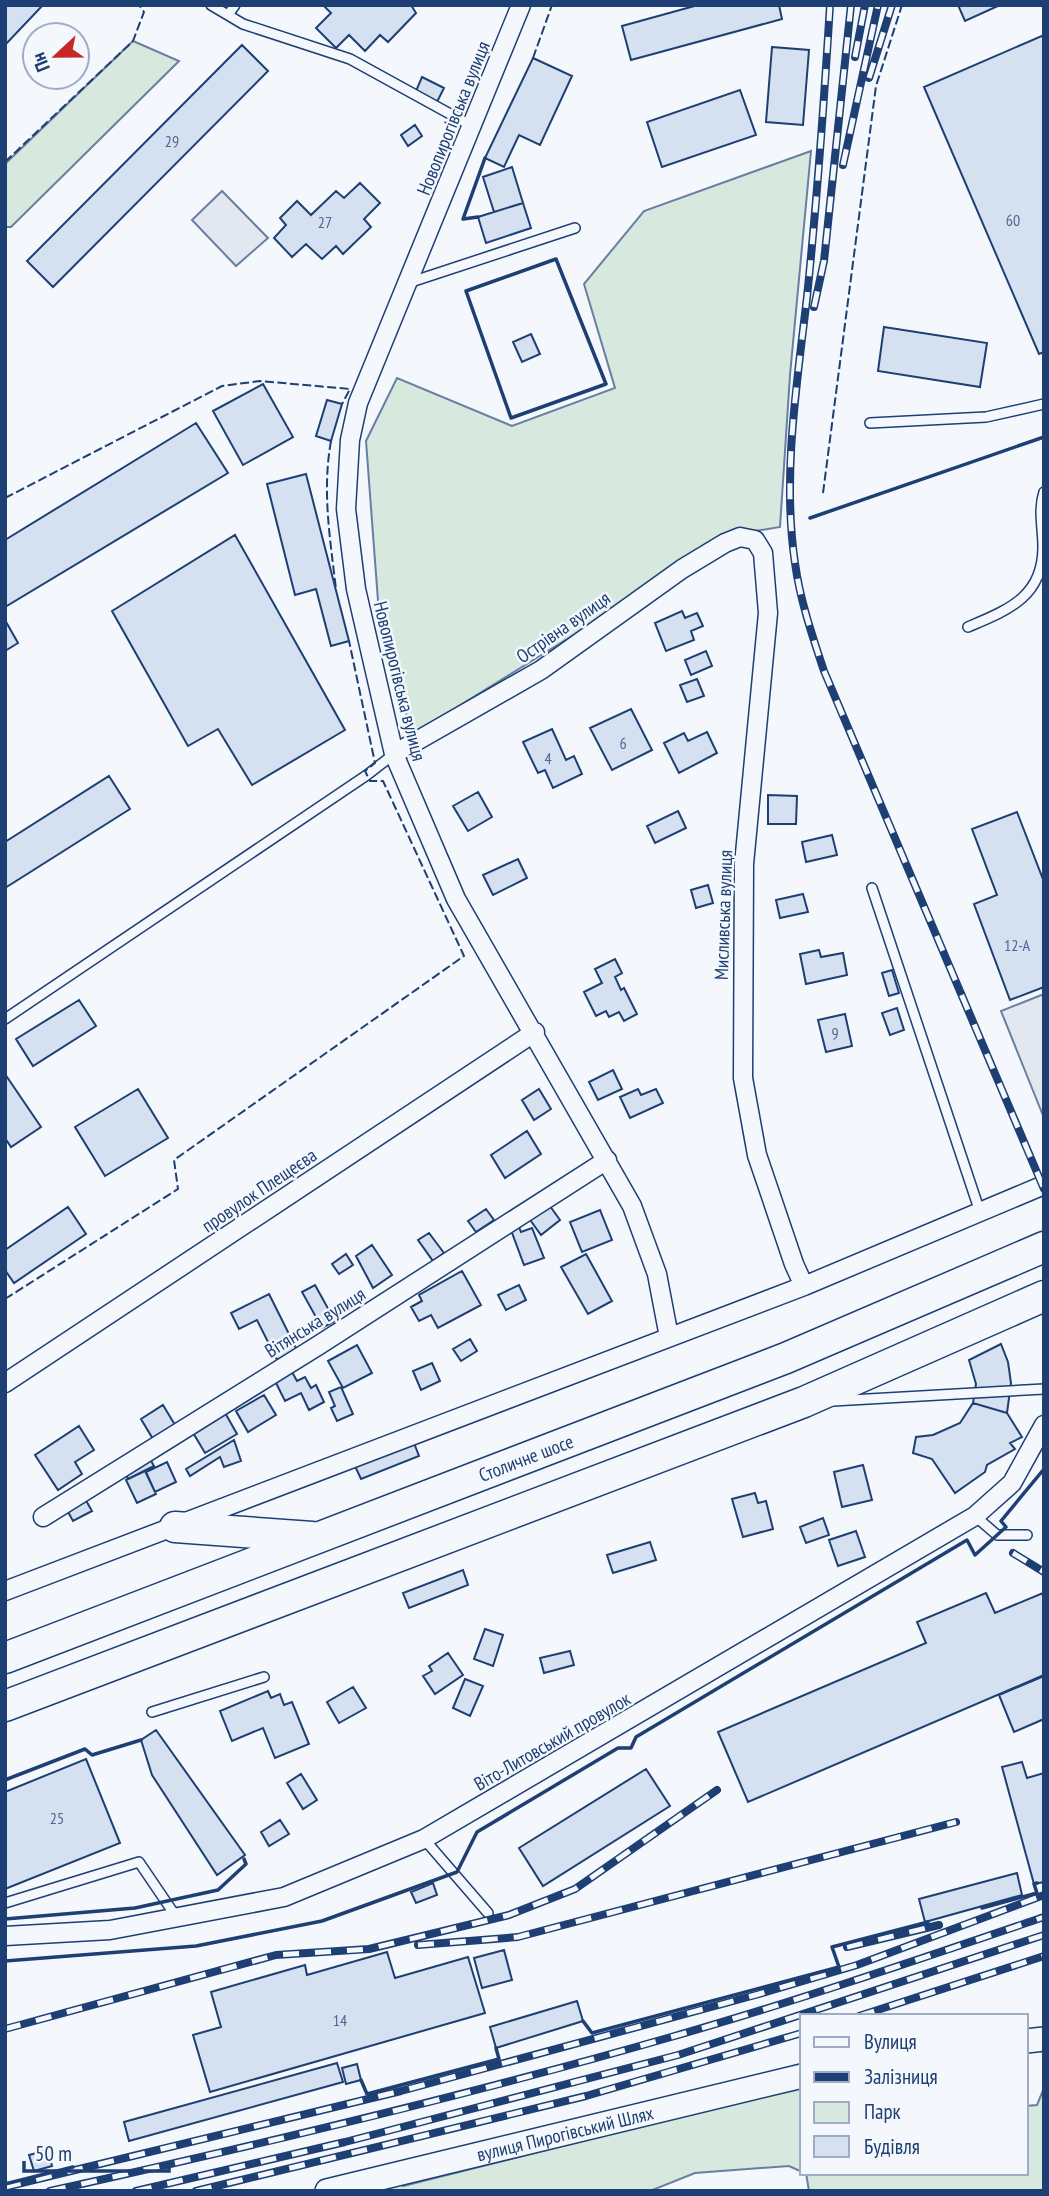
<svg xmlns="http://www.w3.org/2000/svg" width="1049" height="2196" viewBox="0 0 1049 2196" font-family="'PT Sans Narrow',sans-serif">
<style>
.green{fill:#d7e8df;stroke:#687fa3;stroke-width:2}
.parking{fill:#e3e8f0;stroke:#687fa3;stroke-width:2}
.building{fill:#d5e0f0;stroke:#1d3f73;stroke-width:2}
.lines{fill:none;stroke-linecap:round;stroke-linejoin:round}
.service-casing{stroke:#1d3f73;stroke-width:12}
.minor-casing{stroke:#1d3f73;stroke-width:21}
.tertiary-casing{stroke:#1d3f73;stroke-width:26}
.trunk-casing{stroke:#1d3f73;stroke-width:33}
.service{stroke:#f4f7fb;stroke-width:9}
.minor{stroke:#f4f7fb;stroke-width:18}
.tertiary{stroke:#f4f7fb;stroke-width:23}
.trunk{stroke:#f4f7fb;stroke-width:30}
.rail-casing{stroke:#1d3f73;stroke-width:8}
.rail{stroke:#f4f7fb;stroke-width:5;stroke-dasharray:16;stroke-linecap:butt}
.fence{stroke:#1d3f73;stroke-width:2;stroke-dasharray:9 3.5;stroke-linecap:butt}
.wall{stroke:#1d3f73;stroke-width:3.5}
.labels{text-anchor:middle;stroke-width:5;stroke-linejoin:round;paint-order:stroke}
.number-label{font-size:16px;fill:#4b6792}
.street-label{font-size:19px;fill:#1d3f73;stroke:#f4f7fb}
</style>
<rect width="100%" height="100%" fill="#f4f7fb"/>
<path class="green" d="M133,41l46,20 -168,166h-6v-63z
M811,151l-21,224 -10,152 -43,7 -325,201 -33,-121 -13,-173 31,-63 115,48 103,-38 -31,-104 60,-73z
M802,2086v86l-13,-6 -94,7 -45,18h-318l64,-17 7,12z
M1044,2088v103h-235l-3,-18h220v-67l11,-1z"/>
<path class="parking" d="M222,191l46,47 -32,28 -44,-46z
M1044,994v124l-43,-107z"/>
<path class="building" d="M5,5h38l-38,40z
M323,5h88l5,8 -28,29 -8,-7 -15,16 -16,-16 -13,13 -20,-20 15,-15z
M698,5h81l3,14 -151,41 -9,-34z
M958,5h42l-35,16z
M1044,35v317l-5,2 -115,-267z
M242,45l26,26 -215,216 -26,-26z
M772,47l37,3 -6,75 -37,-3z
M533,58l39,18 -32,69 -21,-10 -15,32 -19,-9z
M422,77l22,11 -7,14 -21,-11z
M740,90l16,45 -94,32 -15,-45z
M415,125l7,11 -14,10 -7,-11z
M512,167l11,36 -29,9 -11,-35z
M360,183l20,20 -16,16 7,8 -28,27 -7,-8 -14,13 -16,-15 -14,13 -18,-19 12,-13 -6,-7 17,-17 14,14 25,-24 8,7z
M523,203l8,25 -45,15 -8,-26z
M884,327l103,16 -7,44 -102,-16z
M531,334l9,20 -18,8 -9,-20z
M263,384l30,53 -50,28 -30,-54z
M327,400l15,4 -11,37 -15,-5z
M196,423l32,50 -223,134v-67z
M306,474l43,167 -18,5 -15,-57 -21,6 -28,-111z
M235,535l110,195 -93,55 -34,-56 -30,17 -76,-135z
M682,611l3,7 12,-5 6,13 -12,5 3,9 -28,11 -11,-28z
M5,620l13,23 -13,8z
M706,651l6,15 -21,9 -6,-15z
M697,679l7,17 -17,6 -7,-17z
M631,709l21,41 -40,20 -22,-42z
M552,729l14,31 8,-4 8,18 -29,14 -8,-18 -7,3 -15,-31z
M707,732l10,21 -38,20 -15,-30 20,-10 4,8z
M109,776l21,33 -125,79v-46z
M478,792l14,25 -24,14 -15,-25z
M768,795l29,1 -1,28h-28z
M678,811l8,17 -31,15 -8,-17z
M1017,812l27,70v105l-34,13 -36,-96 23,-9 -25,-66z
M832,835l5,20 -31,7 -4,-20z
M518,859l9,19 -34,17 -10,-20z
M708,885l5,18 -17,5 -5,-18z
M803,894l5,18 -28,6 -4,-18z
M819,950l2,7 22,-4 4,22 -41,9 -6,-30z
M615,959l7,14 -7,4 6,13 3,-2 13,26 -13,7 -5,-9 -10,5 -3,-6 -10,5 -12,-24 18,-9 -7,-14z
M892,970l7,23 -10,3 -7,-23z
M79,1000l17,26 -63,40 -17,-27z
M897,1008l7,22 -14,5 -8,-22z
M845,1014l7,32 -26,6 -8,-32z
M613,1070l9,19 -24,11 -9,-18z
M5,1074l36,53 -30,20 -6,-9z
M138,1089l30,49 -63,38 -30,-49z
M539,1089l12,20 -17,11 -12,-20z
M638,1089l3,6 15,-6 7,14 -33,15 -10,-21z
M527,1131l14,23 -36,24 -14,-23z
M547,1202l13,18 -19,15 -13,-18z
M68,1207l18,27 -72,49 -9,-13v-20z
M486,1209l8,11 -18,12 -8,-11z
M600,1210l12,30 -30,12 -12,-30z
M519,1227l2,5 11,-4 12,30 -20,7 -13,-35z
M429,1233l15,20 -11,8 -15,-21z
M372,1245l20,30 -19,13 -17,-32z
M346,1254l7,11 -14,9 -7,-10z
M586,1254l26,47 -24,13 -27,-47z
M462,1271l19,34 -43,23 -7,-13 -12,6 -8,-14 11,-6 -3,-6z
M315,1285l20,36 -13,7 -20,-36z
M519,1285l7,15 -20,10 -8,-15z
M269,1294l28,56 -20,10 -20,-40 -18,9 -8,-16z
M470,1339l7,12 -16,10 -8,-12z
M1001,1344l7,18 3,21 -4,30 -34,-10 3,-19 -7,-24z
M357,1345l15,28 -29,15 -15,-27z
M432,1363l8,18 -19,9 -8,-19z
M292,1372l5,9 8,-4 6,11 5,-3 8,17 -15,8 -8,-17 -16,8 -10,-20z
M341,1387l12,27 -16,7 -6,-13 4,-2 -6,-14z
M264,1395l12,20 -28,17 -12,-21z
M973,1403l34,10 15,24 -12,6 5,6 -28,16 -2,7 -30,21 -23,-34 -19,-6 3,-16 17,-2 27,-12z
M163,1405l12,20 -22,14 -12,-20z
M224,1411l13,23 -32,19 -13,-22z
M79,1426l15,24 -19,12 7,12 -24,16 -23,-35z
M234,1440l7,21 -17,6 -4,-10 -30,19 -4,-7z
M414,1443l5,13 -58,23 -6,-13z
M149,1457l5,9 -26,13 -4,-10z
M167,1462l9,20 -21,10 -9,-20z
M863,1465l9,35 -30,7 -8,-35z
M145,1471l11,23 -19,9 -11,-23z
M755,1493l3,10 8,-2 7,28 -30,8 -11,-38z
M84,1497l8,14 -19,10 -7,-13z
M823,1518l6,17 -23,8 -6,-16z
M856,1531l9,26 -27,9 -9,-26z
M650,1542l6,18 -43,13 -6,-18z
M463,1570l5,15 -59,23 -6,-15z
M986,1593l9,20 48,-20 1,82 -296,127 -30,-70 208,-89 -9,-21z
M485,1629l18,6 -10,31 -19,-7z
M570,1651l4,14 -30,8 -4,-15z
M448,1653l15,22 -28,19 -12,-18 9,-5 -3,-5z
M1044,1676v43l-30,13 -15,-37z
M465,1679l18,7 -13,30 -17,-8z
M353,1687l13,21 -27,15 -12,-21z
M268,1691l3,7 9,-4 4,11 8,-3 17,42 -34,14 -12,-30 -31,13 -12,-30z
M156,1730l89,125 -28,20 -65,-100 -11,-35z
M86,1759l34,84 -115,46v-97z
M1022,1762l5,16 17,-5v109l-10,2 -32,-117z
M646,1769l24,37 -127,80 -24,-38z
M301,1774l16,26 -14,9 -16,-26z
M280,1820l9,14 -20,12 -8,-14z
M1017,1873l5,22 -97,27 -6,-23z
M433,1883l4,12 -21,8 -5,-11z
M504,1950l8,30 -30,8 -8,-30z
M387,1952l8,26 73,-21 17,56 -275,79 -17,-57 28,-8 -10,-35 94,-27 2,10z
M577,2001l6,20 -87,27 -6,-21z
M337,2063l6,19 -214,59 -5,-19z
M357,2064l4,16 -15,4 -4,-16z
M48,2150l4,16 -18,5 -5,-16z"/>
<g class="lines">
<g class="service-casing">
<path id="service" d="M211,5l32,19 107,35 122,67
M228,15l7,-10
M408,283l167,-55
M870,423l116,-6 58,-13
M968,627c40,-17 75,-30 75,-80 0,-19 -5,-37 1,-55
M872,888l108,324
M5,1019l362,-244 27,-21
M833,1401l211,-12
M975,1516l22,19h30
M152,1712l112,-35
M424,1839l64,74
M5,1903l134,-41 38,56"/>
</g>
<g class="minor-casing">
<path id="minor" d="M521,5l-163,398 -8,37 -4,69 10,80 38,165 62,145 176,307 25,68 12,63
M394,754l147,-84 141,-101 43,-26 15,-6 15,3 8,13 5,60 -24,251 -1,214 14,77 37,109 10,22
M5,1383l530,-351
M43,1517l276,-172 288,-185
M5,1591l799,-305 240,-101
M5,1936l105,-6 174,-33 140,-58 551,-323 37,-33 32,-58"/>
</g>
<g class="tertiary-casing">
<g id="tertiary">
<path d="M1026,2041l18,-2"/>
<path id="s1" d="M327,2191l475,-115"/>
</g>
</g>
<g class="trunk-casing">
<g id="trunk">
<path d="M175,1527l137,10"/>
<path id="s2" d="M5,1658l781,-300 258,-111"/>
<path d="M5,1706l799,-304 240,-106"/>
</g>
</g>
<use href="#service" class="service"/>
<use href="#minor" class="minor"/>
<use href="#tertiary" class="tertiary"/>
<use href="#trunk" class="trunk"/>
<g class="rail-casing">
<path id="rail" d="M830,5c-6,98 -13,195 -23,292 -10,87 -25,179 -12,266 5,37 17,72 29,108l220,518
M855,57l10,-52
M869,78l23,-73
M843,165l35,-160
M814,307l10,-46 27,-256
M1013,1553l31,19
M418,1945l100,-8 438,-115
M847,1947l92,-22
M859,2016l185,-60
M5,2029l271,-74 93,-6 140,-34 66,-26 142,-99
M5,2187l396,-96 358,-97 98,-29 187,-70
M50,2191c208,-46 416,-95 621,-154 126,-36 249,-78 373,-120
M136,2191l209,-49 333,-87 366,-120
M196,2191l390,-95 216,-63"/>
</g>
<use href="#rail" class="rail"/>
<path class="fence" d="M533,58l19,-53
M5,162l128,-121 11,-29 -5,-7
M331,441c-9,50 -1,97 5,148
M823,493l53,-407 26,-81
M5,498l217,-112 38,-5 90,8 -8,15
M5,1299l173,-110 -4,-29 290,-204 -81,-175h-13l-5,-10 10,-8 -26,-122"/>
<path class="wall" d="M478,217l-15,2 22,-61
M556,259l50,125 -95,34 -45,-127z
M810,518l234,-81
M5,1780l80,-31 7,6 49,-15
M982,1908l55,-15 -3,-9 3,-1
M5,1919l130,-11 83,-18 28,-26 -2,-5
M5,1961l191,-15 126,-25 135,-49 20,-40 141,-84h13l5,-11 331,-197 8,15 31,-28 -5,-6 43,-52
M583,2021l9,12 247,-66 -7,-20 96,-25
M361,2080l6,14 132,-35 -3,-11
M5,2184l68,-17"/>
</g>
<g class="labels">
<g class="number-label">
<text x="172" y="147">29</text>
<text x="1013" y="226">60</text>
<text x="325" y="228">27</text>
<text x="623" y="749">6</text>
<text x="548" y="764">4</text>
<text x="1017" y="951">12-А</text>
<text x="835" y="1039">9</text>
<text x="57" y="1824">25</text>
<text x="340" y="2026">14</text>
</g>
<g class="street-label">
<text transform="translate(453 118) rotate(-68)" y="7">Новопирогівська вулиця</text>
<text transform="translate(563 627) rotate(-35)" y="7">Острівна вулиця</text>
<text transform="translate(400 681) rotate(76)" y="7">Новопирогівська вулиця</text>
<text transform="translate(723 915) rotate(-88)" y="7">Мисливська вулиця</text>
<text transform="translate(259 1190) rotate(-34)" y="7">провулок Плещеєва</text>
<text transform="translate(315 1322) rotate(-32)" y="7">Вітянська вулиця</text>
<text dy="7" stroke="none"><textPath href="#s2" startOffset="558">Столичне шосе</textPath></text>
<text transform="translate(552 1741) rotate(-30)" y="7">Віто-Литовський провулок</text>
<text dy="7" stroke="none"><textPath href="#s1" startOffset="245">вулиця Пирогівський Шлях</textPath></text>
</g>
</g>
<rect width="1049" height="2196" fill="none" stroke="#1d3f73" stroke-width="14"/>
<rect x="800" y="2014" width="228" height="161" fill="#f4f7fb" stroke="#9eadc5" stroke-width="2"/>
<rect x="814" y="2037" width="35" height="10" fill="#f4f7fb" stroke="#9eadc5" stroke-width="2"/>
<text x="864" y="2049" font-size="21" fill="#1d3f73">Вулиця</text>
<rect x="814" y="2072" width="35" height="10" fill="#1d3f73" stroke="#9eadc5" stroke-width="2"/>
<text x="864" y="2084" font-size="21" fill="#1d3f73">Залізниця</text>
<rect x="814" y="2102" width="35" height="21" fill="#d7e8df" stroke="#9eadc5" stroke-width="2"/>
<text x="864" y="2119" font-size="21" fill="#1d3f73">Парк</text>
<rect x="814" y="2136" width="35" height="21" fill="#d5e0f0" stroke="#9eadc5" stroke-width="2"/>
<text x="864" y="2154" font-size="21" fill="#1d3f73">Будівля</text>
<g transform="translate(56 56) rotate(248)"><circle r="33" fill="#f4f7fb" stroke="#9eadc5" stroke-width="2"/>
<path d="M0-5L12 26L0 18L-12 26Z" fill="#c62828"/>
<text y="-10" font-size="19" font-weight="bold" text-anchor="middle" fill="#1d3f73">Пн</text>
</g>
<path d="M24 2161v10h145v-10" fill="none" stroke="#1d3f73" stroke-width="3.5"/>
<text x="35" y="2161" font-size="21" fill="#1d3f73" stroke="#f4f7fb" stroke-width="5" paint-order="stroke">50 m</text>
</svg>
